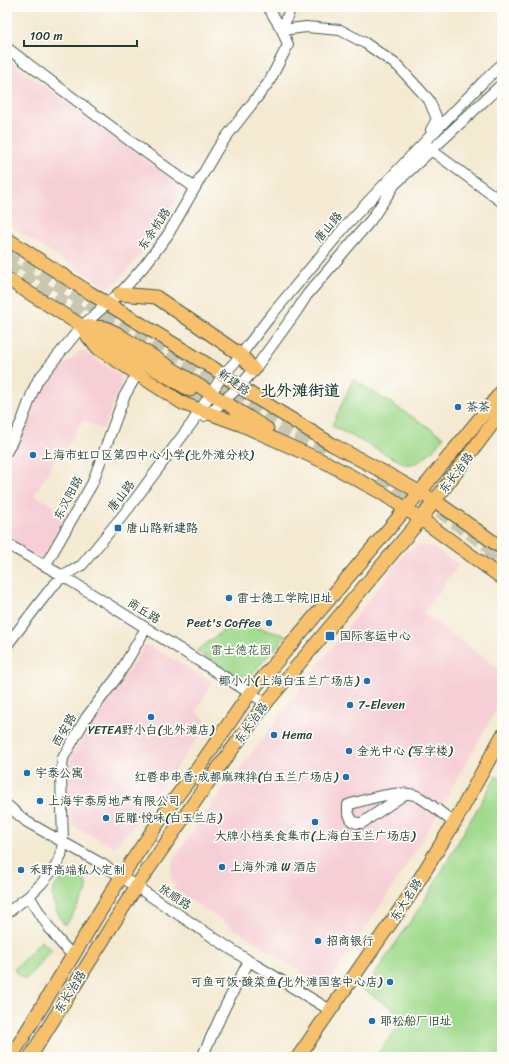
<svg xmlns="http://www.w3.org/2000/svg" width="509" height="1064" viewBox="0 0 509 1064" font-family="Sriracha,'LXGW WenKai TC',sans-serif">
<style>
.built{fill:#f6cfd6}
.green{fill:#a0da8d;stroke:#608c60}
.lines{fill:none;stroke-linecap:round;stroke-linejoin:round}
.major-tunnel{stroke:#c9c7b2;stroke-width:13;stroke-dasharray:13 6;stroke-linecap:butt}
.minor-casing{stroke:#3f574c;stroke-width:12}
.major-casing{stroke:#3f574c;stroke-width:15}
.minor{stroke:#fff;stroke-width:10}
.major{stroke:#f7c06c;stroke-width:13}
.poi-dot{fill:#1f6fb2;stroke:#fdfcf7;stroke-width:1.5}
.labels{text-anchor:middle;stroke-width:3.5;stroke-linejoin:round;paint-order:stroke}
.street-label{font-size:12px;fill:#1f3d34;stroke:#fdfcf7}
.poi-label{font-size:12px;fill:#1f3d34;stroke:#fdfcf7;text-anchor:start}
.park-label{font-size:12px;fill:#3f644a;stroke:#fdfcf7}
.district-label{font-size:16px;font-weight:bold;fill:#1f3d34;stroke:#fdfcf7}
</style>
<rect width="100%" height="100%" fill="#fdfcf7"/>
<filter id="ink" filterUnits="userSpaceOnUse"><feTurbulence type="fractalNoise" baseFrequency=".025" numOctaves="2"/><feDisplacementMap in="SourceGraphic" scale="8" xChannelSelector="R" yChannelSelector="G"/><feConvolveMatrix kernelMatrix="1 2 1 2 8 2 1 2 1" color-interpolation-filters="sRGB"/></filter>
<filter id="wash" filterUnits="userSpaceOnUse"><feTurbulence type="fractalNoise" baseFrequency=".012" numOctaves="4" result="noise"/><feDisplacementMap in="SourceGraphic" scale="16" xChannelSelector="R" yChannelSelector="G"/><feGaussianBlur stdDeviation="0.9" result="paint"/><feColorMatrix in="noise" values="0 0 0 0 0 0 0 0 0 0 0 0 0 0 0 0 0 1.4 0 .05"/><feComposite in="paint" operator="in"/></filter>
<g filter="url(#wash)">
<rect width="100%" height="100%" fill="#f4e9d1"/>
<path class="built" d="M7,59l177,129 -39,61 -35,41 -103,-66z
M82,350l39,26 -1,10 -17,44 -20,-10 -18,31 -4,-3 -26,47 33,20 -26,44 -35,-20v-80l37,-76z
M422,546l10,1 27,18 -36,48 79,58v29l-77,135 -45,72 -55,81 -148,-97 -5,-10 -1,-10 2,-11 27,-40 206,-269 8,-4z
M146,644l67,38 -17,29 12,12 -75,104 -19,20 -42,-21 -5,-36 3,-33z"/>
<path class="green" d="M353,379l91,58c-12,13 -21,29 -39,27l-73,-38z
M250,625l36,11 -35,39 -13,1 -42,-25 27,-20z
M496,776l6,4v277h-127l31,-40 -42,-27 62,-92z
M69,871c12,-1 18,10 18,20l-19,31 -3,2 -2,-1c-8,-17 -18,-27 -3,-43 3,-4 5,-6 9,-9z
M41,941l11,9 -27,30 -11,-10z"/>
</g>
<g filter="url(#ink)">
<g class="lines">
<path class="major-tunnel" d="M7,253l214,135 111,63
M7,265l93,60
M190,390l39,22
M276,433l30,13
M376,483l36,22
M406,492l33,19 63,46
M484,554l18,13"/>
<g class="minor-casing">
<path id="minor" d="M282,30l24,-3 34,3 25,13 33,23 31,34 8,19 -6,11
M282,30l9,-23
M7,48l123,93 65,47
M428,147l3,3 71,52
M204,416l6,-3 30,-27 14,-16 42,-58 11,-17 64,-75 24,-36 107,-100
M7,451l15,-30 11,-30 5,-11 44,-54 41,-36 22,-25 22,-29 51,-88 12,-16 39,-50 19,-37 -6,-15 -14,-23
M7,544l56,32 203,127
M45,566l47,-82 32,-87 13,-23
M7,645l44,-57 12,-12 19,-11 46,-56 64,-86 19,-30 12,-18 13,-14 33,-43 79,-95 63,-67 72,-74 19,-18
M405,794l-43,29h-5l-5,-2 -4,-9v-7l3,-1c17,-5 51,-16 68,-7 12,7 24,17 35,26
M7,805l20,17 75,42 147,97 81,49
M29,896c13,20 25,43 44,59
M7,913l22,-17 13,-13 14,-17 5,-10 2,-14 -2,-66 2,-18 23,-40 32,-42 28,-48
M202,1057l23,-50 24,-46"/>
</g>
<g class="major-casing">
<path id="major" d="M7,239l83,54 123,75 42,29 78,48 56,30 46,26 67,47
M7,279l75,47 108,64
M119,294l37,3 85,58 13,15
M82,326l7,12 10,11 85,55 58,21 85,38 55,30 39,26 81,59
M82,326l24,2 10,5 151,96
M11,1057l110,-180 50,-73 30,-40 49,-71 170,-201 82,-101
M30,1057l106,-170 75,-109 55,-75 155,-184 81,-108
M298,1057l112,-162 47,-77 45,-82"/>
</g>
<use href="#minor" class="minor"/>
<use href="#major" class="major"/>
</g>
</g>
<g class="poi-dot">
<circle cx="458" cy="407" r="4"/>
<circle cx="33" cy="455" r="4"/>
<rect x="114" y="524" width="8" height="8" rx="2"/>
<circle cx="229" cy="598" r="4"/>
<circle cx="269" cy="623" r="4"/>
<rect x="325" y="631" width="10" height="10" rx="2"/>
<circle cx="367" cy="681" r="4"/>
<circle cx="350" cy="705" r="4"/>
<circle cx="151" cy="717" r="4"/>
<circle cx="274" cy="735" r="4"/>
<circle cx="349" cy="751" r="4"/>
<circle cx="27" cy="773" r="4"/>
<circle cx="346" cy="777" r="4"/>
<circle cx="40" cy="801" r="4"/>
<circle cx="106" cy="818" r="4"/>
<circle cx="315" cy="822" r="4"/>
<circle cx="222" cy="867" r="4"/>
<circle cx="21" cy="870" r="4"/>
<circle cx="318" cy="941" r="4"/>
<circle cx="390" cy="982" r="4"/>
<circle cx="372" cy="1021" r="4"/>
</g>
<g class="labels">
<g class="street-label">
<text transform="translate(328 227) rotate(-50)" y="4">唐山路</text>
<text transform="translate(154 229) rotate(-56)" y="4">东余杭路</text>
<text transform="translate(234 382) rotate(35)" y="4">新建路</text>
<text transform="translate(456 473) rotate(-53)" y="4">东长治路</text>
<text transform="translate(121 496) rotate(-52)" y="4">唐山路</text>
<text transform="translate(68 498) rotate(-62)" y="4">东汉阳路</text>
<text transform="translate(144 611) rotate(32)" y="4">商丘路</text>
<text transform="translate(251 723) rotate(-54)" y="4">东长治路</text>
<text transform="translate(64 730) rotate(-60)" y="4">西安路</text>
<text transform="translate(175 897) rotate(33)" y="4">旅顺路</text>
<text transform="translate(406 900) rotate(-57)" y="4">东大名路</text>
<text transform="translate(70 992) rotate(-58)" y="4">东长治路</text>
</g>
<g class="poi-label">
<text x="466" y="411">茶茶</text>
<text x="41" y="459">上海市虹口区第四中心小学(北外滩分校)</text>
<text x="126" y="532">唐山路新建路</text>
<text x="237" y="602">雷士德工学院旧址</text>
<text x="261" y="627" text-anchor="end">Peet's Coffee</text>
<text x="339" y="640">国际客运中心</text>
<text x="359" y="685" text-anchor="end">椰小小(上海白玉兰广场店)</text>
<text x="358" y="709">7-Eleven</text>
<text x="151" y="734" text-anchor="middle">YETEA野小白(北外滩店)</text>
<text x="282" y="739">Hema</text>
<text x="357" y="755">金光中心 (写字楼)</text>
<text x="35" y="777">宇泰公寓</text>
<text x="338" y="781" text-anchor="end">红唇串串香·成都麻辣拌(白玉兰广场店)</text>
<text x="48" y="805">上海宇泰房地产有限公司</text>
<text x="114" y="822">匠雕·悦味(白玉兰店)</text>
<text x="315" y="840" text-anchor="middle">大牌小档美食集市(上海白玉兰广场店)</text>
<text x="230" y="871">上海外滩 W 酒店</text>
<text x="29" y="874">禾野高端私人定制</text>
<text x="326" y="945">招商银行</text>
<text x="382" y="986" text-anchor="end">可鱼可饭·酸菜鱼(北外滩国客中心店)</text>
<text x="380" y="1025">耶松船厂旧址</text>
</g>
<g class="park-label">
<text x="241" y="654">雷士德花园</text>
</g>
<g class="district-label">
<text x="300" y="396">北外滩街道</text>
</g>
</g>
<rect width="509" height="1064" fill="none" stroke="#fdfcf7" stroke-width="24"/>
<path d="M24 40v6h113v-6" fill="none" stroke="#1f3d34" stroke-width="2"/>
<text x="30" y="40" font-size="12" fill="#1f3d34" stroke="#fdfcf7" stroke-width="3" paint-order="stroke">100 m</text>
</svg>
